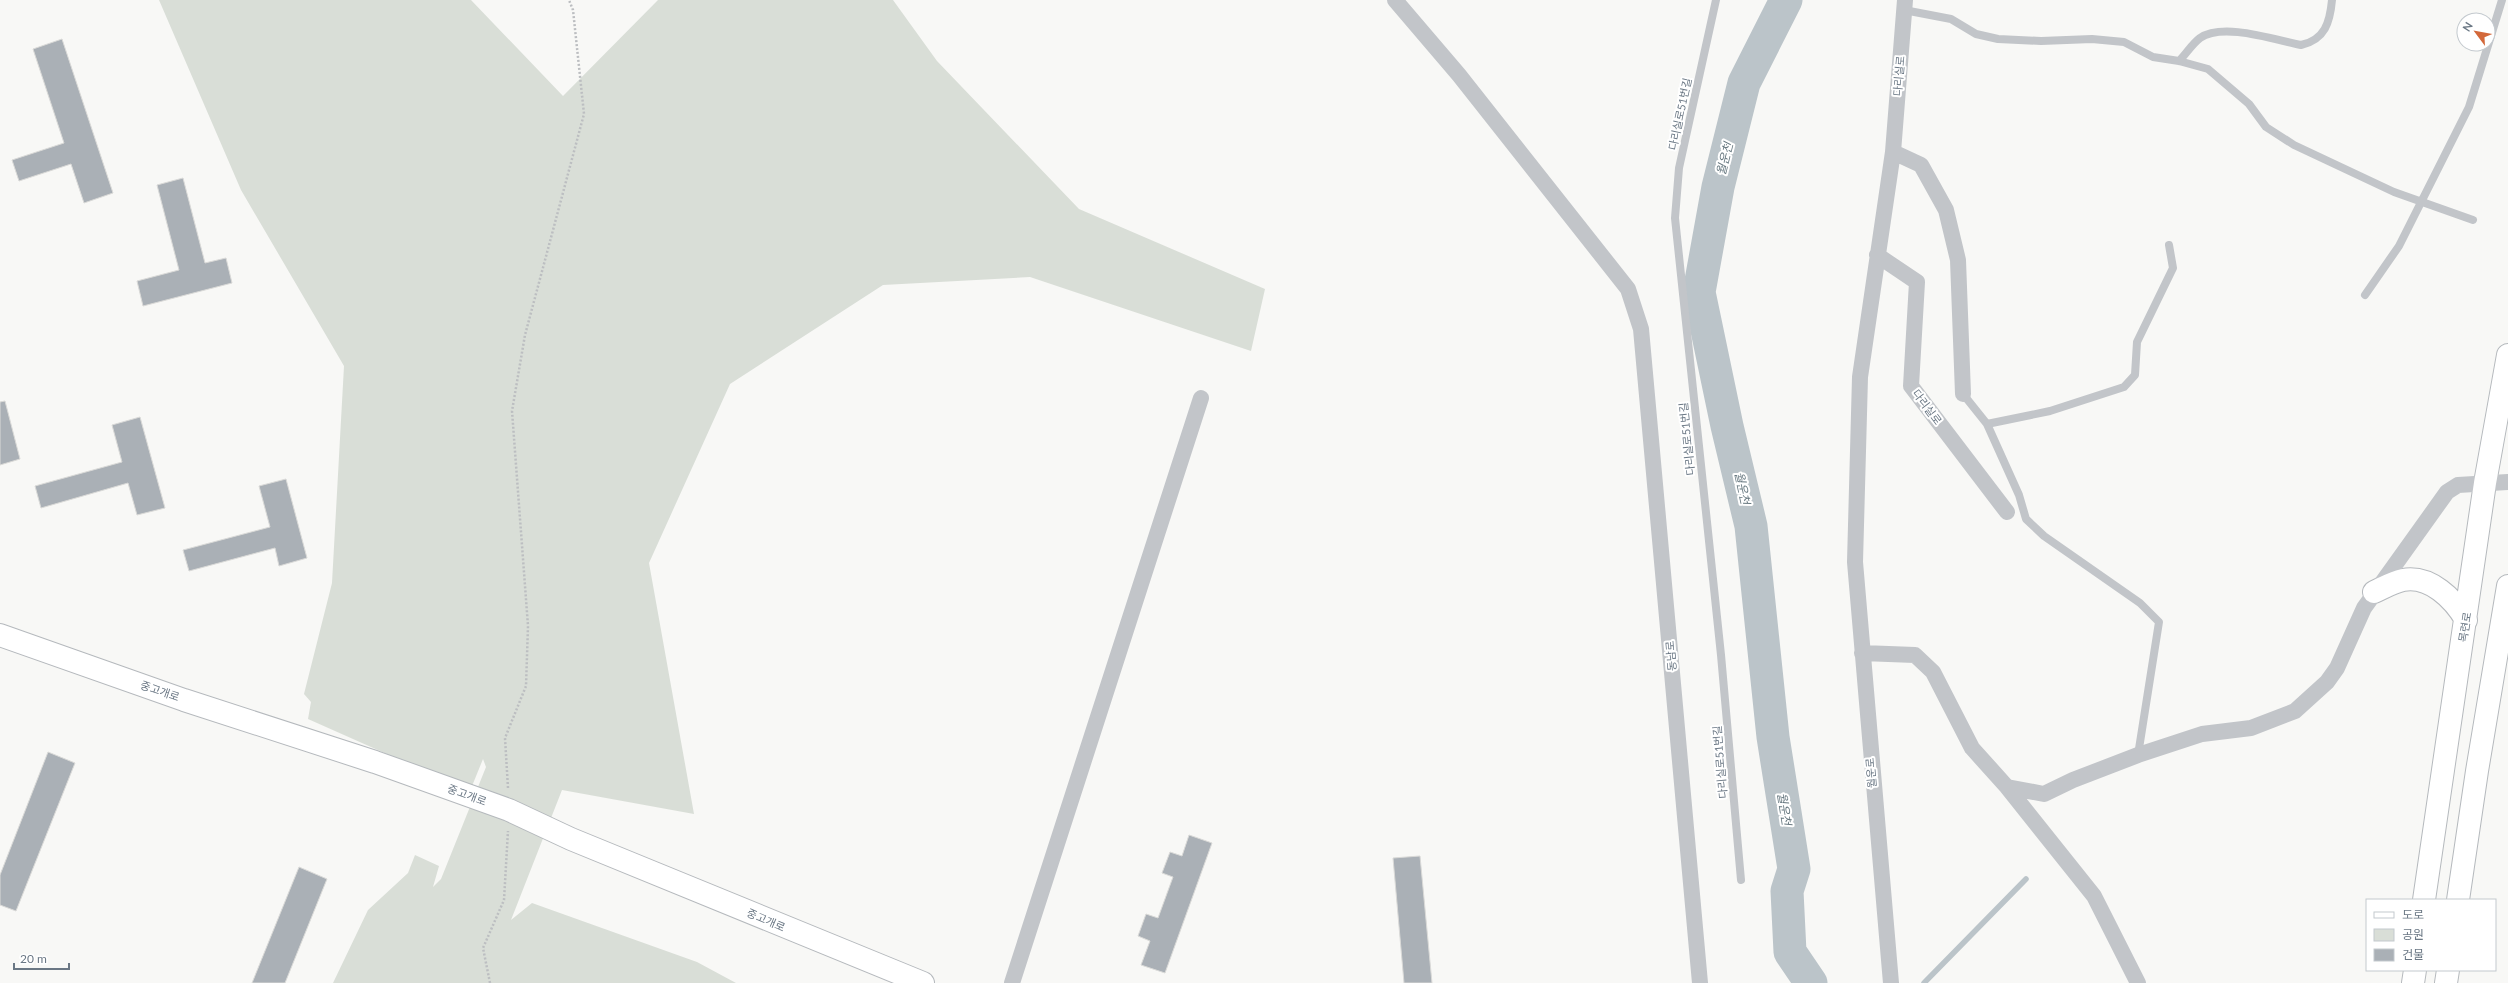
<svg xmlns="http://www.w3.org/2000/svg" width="2508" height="983" viewBox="0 0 2508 983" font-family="Lato,'Noto Sans KR',sans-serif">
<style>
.green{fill:#d9ded7}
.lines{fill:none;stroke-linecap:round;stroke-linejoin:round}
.stream{stroke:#bbc4c9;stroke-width:5.5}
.river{stroke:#bbc4c9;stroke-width:33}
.building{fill:#aab0b6;stroke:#dadad8}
.secondary-casing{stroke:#b5b9bd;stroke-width:24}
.path{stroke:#bcbec1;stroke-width:2.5;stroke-dasharray:2 2;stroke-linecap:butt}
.lane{stroke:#c2c5c9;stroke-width:8}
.street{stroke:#c2c5c9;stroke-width:16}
.secondary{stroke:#fff;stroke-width:22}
.labels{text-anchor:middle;stroke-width:4;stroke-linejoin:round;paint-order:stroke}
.street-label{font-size:11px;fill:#6a7784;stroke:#fff}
.water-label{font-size:12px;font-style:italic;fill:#66777f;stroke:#fff}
</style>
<rect width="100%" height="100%" fill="#f8f8f6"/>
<path class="green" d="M159,0h312l92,96 95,-96h235l44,61 142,148 186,80 -14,62 -221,-74 -147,8 -153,99 -81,179 45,251 -132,-24 -51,130 21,-17 165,59 39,21h-403l35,-73 40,-37 7,-18 24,11 -6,21 8,-8 45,-112 -3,-8 -13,32 -162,-72 3,-17 -7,-8 28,-111 12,-217 -103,-176z"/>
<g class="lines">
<path class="stream" d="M1924,983l102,-104"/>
<path class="river" d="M1786,0l-42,83 -26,104 -19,105 28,134 24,100 22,211 21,132 -7,22 3,61 21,31"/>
</g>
<path class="building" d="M62,39l51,154 -29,10 -13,-39 -52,17 -7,-21 52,-17 -31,-94z
M183,178l22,85 21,-5 6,25 -89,23 -6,-25 42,-11 -22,-85z
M5,401l15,58 -20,6v-63z
M140,417l25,91 -28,7 -9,-32 -87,25 -6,-22 87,-24 -10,-37z
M286,479l21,79 -28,8 -4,-18 -86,23 -6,-21 87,-23 -11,-41z
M48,752l27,11 -59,148 -16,-6v-30z
M1189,835l23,8 -47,130 -24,-8 9,-24 -12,-5 8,-22 12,4 15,-41 -11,-4 8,-21 12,4z
M1420,856l12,127h-28l-11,-125z
M299,867l28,12 -42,104h-33z"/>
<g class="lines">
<g class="secondary-casing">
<path id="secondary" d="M2374,592c9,-4 19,-10 29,-12 27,-5 51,19 63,40
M0,635l184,65 191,62 134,48 62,29 352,144
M2424,900l61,-417 23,-128
M2458,900l19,-129 31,-185
M2413,983l2,-13
M2446,983l2,-13"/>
</g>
<path class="path" d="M508,788l-3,-50 21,-52 2,-60 -16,-215 13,-76 59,-221 -11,-104 -4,-10
M490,983l-7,-35 21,-48 4,-69"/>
<path class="lane" d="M1716,0l-37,168 -4,50 46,437 20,225
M1904,10l47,9 25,15 22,5 43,2 51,-2 32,3 29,15 26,4 29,8 41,35 17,23 28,18 100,47 79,28
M2179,61c7,-7 13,-17 21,-23 23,-16 75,2 101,7 24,-5 29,-23 31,-45
M2365,295l34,-49 70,-139 33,-107
M1963,394l24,30 32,71 7,24 18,17 96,67 19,19 -21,133
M1987,424l63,-13 74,-24 11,-12 2,-33 36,-74 -4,-23"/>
<path class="street" d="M1395,0l64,75 169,214 13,40 59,654
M1893,152l28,13 25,45 12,50 5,134
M1877,255l40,27 -6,104 96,126
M1862,653l53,2 18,17 39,76 35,39 87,109 44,87
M2007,787l37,7 29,-14 65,-25 64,-21 49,-6 44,-17 32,-29 10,-14 27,-60 83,-116 11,-7 50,-3
M1012,983l189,-585
M1891,983l-36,-421 5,-185 33,-225 12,-152"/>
<use href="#secondary" class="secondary"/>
</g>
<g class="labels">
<g class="street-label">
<text transform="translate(1899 76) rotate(-85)" y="4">다리실로</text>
<text transform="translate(1680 114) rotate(-78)" y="4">다리실로51번길</text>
<text transform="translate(1927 407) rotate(53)" y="4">다리실로</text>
<text transform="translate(1687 439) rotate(-96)" y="4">다리실로51번길</text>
<text transform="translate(2465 627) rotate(-81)" y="4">목련로</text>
<text transform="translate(1671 656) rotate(-95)" y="4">동남로</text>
<text transform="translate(160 691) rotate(19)" y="4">중고개로</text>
<text transform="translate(1720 762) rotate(-95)" y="4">다리실로51번길</text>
<text transform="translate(1871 773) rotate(-95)" y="4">월운로</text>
<text transform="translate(467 795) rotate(20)" y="4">중고개로</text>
<text transform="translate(766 920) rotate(23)" y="4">중고개로</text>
</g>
<g class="water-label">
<text transform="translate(1725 159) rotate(-76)" y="4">월운천</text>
<text transform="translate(1742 488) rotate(78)" y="4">월운천</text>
<text transform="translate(1784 809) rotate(81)" y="4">월운천</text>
</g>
</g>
<rect x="2366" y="899" width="130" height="72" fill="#ffffff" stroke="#c3c9ce"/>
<rect x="2374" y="912" width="20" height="6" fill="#ffffff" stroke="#c3c9ce"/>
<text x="2402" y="919" font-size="12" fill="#6a7784">도로</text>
<rect x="2374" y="929" width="20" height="12" fill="#d9ded7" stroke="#c3c9ce"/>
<text x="2402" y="939" font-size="12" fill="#6a7784">공원</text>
<rect x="2374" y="949" width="20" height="12" fill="#aab0b6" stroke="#c3c9ce"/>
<text x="2402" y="959" font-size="12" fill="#6a7784">건물</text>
<g transform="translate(2476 32) rotate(302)"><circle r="19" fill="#ffffff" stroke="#c3c9ce"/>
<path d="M0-3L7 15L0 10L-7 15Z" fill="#d3683a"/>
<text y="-6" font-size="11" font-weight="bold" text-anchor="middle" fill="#6a7784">N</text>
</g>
<path d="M14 963v6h55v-6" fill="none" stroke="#6a7784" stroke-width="2"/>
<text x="20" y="963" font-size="12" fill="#6a7784" stroke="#ffffff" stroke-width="3" paint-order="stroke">20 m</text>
</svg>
